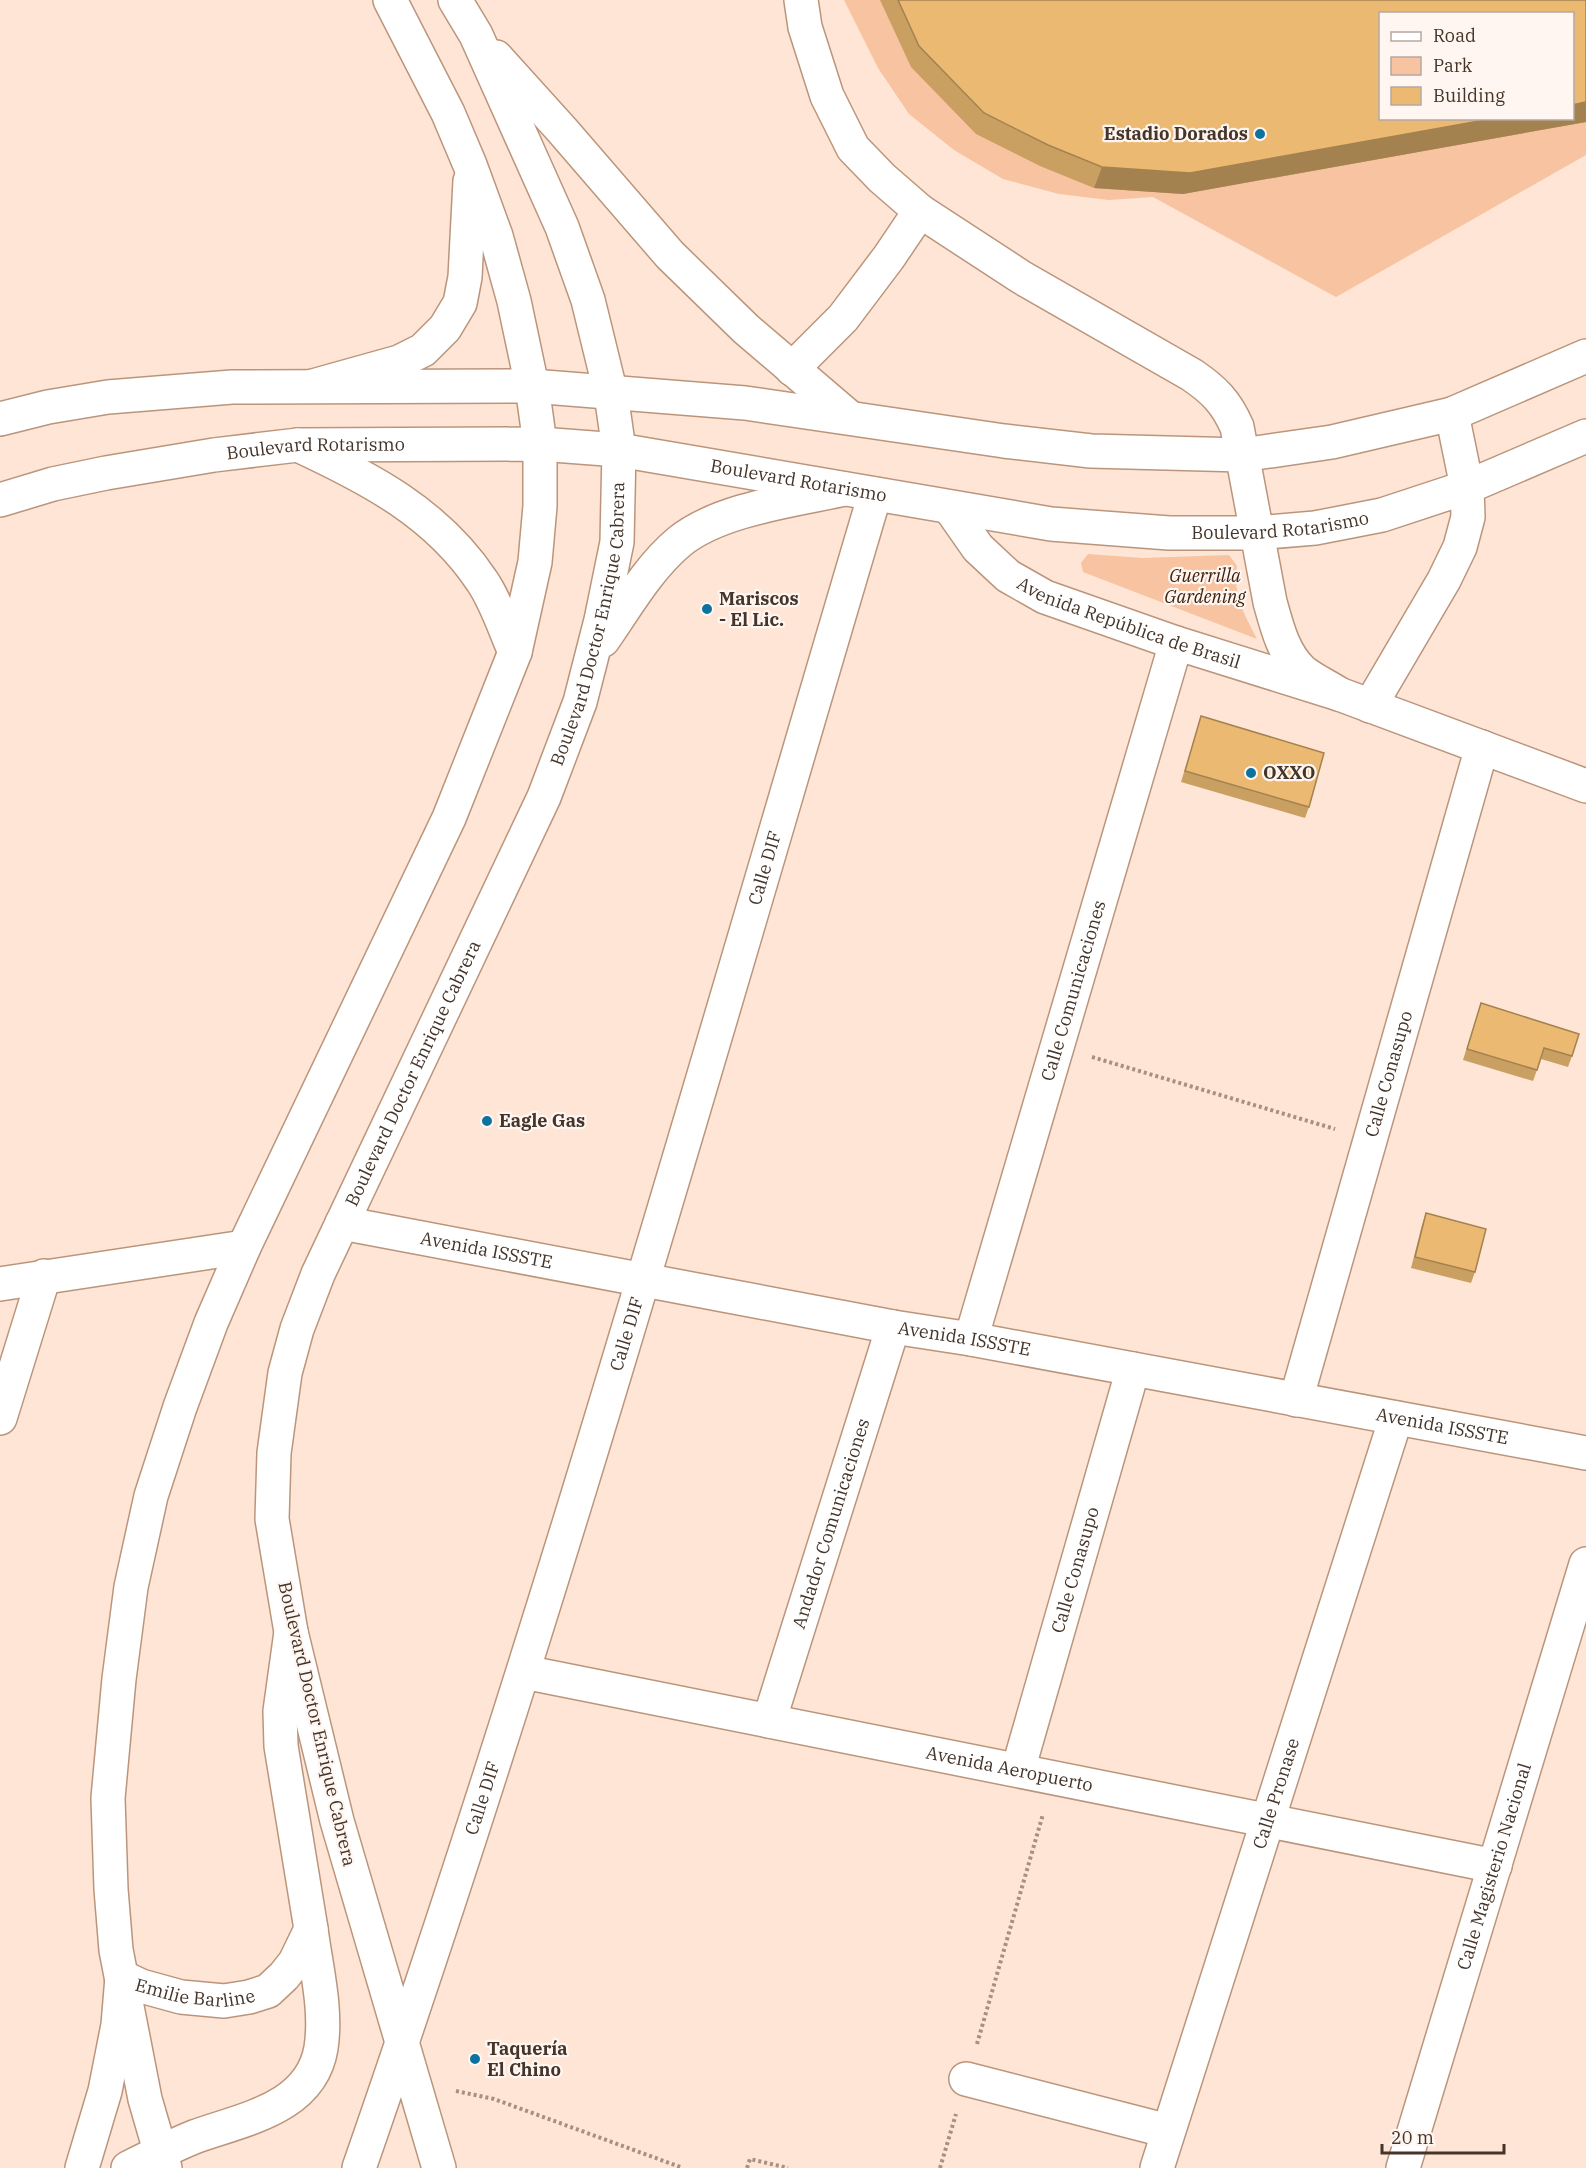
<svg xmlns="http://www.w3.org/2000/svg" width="1586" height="2168" viewBox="0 0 1586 2168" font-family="'IBM Plex Serif',serif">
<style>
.park{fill:#f7c3a0;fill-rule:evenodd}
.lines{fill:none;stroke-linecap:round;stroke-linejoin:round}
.minor-casing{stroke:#bb957b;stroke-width:36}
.major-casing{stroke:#bb957b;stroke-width:36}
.path{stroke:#a59082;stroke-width:4;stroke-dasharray:3 3;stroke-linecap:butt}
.minor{stroke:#fff;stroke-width:33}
.major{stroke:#fff;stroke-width:33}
.wall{fill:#ca9f62}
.shaded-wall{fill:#a48250}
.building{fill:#ebb972;stroke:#a48250;stroke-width:1.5}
.poi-dot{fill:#0c729e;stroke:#fff6f1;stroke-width:2}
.labels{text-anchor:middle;stroke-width:4.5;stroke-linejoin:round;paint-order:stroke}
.poi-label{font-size:18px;font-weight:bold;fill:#443429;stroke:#fff6f1;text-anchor:start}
.street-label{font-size:18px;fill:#443429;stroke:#fff6f1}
.park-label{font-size:18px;font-style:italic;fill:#3e220c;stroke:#fff6f1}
</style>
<rect width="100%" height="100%" fill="#fee5d5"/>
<path class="park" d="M844,0h742v155l-250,142 -183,-100 -44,3 -50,-6 -56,-15 -49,-29 -45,-36 -31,-46zM1380,14h192v104h-192z
M1088,554l55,4 86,-3 8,11c-5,27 8,50 20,73l-174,-67 -2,-9z"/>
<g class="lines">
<g class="minor-casing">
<g id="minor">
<path d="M801,0l4,27 22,69 26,52 29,30 38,33 101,66 171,98c22,15 34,27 45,52l33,175c7,25 13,51 32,69 11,9 25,15 37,23"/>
<path d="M792,369l51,-51 46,-61 31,-46"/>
<path d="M0,419l48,-12 60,-10 124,-10 300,-1 213,17 259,38 87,10 151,4 90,-13 120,-28 134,-58"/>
<path id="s1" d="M0,500l53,-16 53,-11 108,-18 84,-10 242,-1 79,6 432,74 118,9h87l59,-5 67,-13 85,-28 119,-51"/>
<path id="s2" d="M950,508l28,40 30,28 37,21 131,46 163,51 247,92"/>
<path d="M1370,706l74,-126 16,-33 8,-30 -1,-30 -15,-73"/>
<path id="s3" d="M342,1223l551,104 78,12 615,114"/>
<path d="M0,1284l244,-37"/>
<path id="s4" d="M971,1339l205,-696"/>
<path id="s5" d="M1296,1400l186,-653"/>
<path d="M0,1418l44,-142"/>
<path id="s6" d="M524,1672l971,194"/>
<path id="s7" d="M769,1721l124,-394"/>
<path id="s8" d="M1018,1770l115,-401"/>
<path d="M966,2079l202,52"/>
<path id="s9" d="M82,2168l23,-77 13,-66 4,-48 19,9 40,11 43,4 25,-4 19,-6 16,-15 11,-14 16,-33 -30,-183 -1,-35 11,-79"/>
<path d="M128,2168c22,-11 44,-22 66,-31 49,-18 117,-28 127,-89 6,-39 -5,-80 -10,-119"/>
<path id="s10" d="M359,2168c192,-552 350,-1114 516,-1674"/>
<path id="s11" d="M1157,2168l239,-750"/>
<path id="s12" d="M1403,2168l183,-604"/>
</g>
</g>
<g class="major-casing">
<g id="major">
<path d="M496,57l66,73 108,125 76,74 103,88"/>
<path d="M313,386l86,-24 24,-12 22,-22 15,-25 5,-26 5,-96"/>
<path d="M298,445c71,33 139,68 184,136 14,20 23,49 33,71"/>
<path d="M603,640c23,-33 45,-72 76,-98 40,-33 116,-42 166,-53"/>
<path d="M165,2168l-20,-69 -29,-149 -5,-61 -3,-91 11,-119 12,-92 20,-91 29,-89 31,-84 33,-76 205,-429 66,-166 20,-90 5,-56v-62l-8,-58 -18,-85 -18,-65 -26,-71 -22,-52 -58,-113"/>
<path id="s13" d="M439,2168l-102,-347 -46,-189 -19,-113 2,-66 11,-80 12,-44 21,-55 226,-477 36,-95 21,-82 16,-78 2,-92 -8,-56 -23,-94 -26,-73 -86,-192 -21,-35"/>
</g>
</g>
<path class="path" d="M1092,1057l243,72
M977,2044l66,-230
M456,2091l38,8 189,69
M747,2168l3,-9 38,9
M940,2168l16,-54"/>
<use href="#minor" class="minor"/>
<use href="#major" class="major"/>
</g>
<path class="wall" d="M880,0h706v122l-403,72 -89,-6 -54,-22 -64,-32 -65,-67z
M1201,716l108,91 -4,11 -124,-36z
M1481,1003l91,53 -4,11 -27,-8 -8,22 -70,-21z
M1426,1213l49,59 -4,11 -60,-15 11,-43z"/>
<path class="shaded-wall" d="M1586,102v20l-403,72 -89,-6 8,-21 394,-49h76v-13z"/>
<path class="building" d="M898,0h688v102l-14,3v-91h-192v104h116l-306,55 -88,-6 -54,-22 -64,-32 -65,-67z
M1201,716l123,37 -15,54 -124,-36z
M1481,1003l98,31 -7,22 -28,-8 -7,22 -70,-21z
M1426,1213l60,16 -11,43 -60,-15z"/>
<g class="poi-dot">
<circle cx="1260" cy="134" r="6"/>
<circle cx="707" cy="609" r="6"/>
<circle cx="1251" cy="773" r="6"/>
<circle cx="487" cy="1121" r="6"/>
<circle cx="475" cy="2059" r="6"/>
</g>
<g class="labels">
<g class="poi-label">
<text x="1248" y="140" text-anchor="end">Estadio Dorados</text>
<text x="719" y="605">Mariscos<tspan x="719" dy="21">- El Lic.</tspan></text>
<text x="1263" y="779">OXXO</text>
<text x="499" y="1127">Eagle Gas</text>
<text x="487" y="2055">Taquería<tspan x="487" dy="21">El Chino</tspan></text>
</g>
<g class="street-label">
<text dy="6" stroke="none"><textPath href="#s1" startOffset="321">Boulevard Rotarismo</textPath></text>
<text dy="6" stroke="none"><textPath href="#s1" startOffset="807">Boulevard Rotarismo</textPath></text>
<text dy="6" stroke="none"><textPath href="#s1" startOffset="1293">Boulevard Rotarismo</textPath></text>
<text dy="6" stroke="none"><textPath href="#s13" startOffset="1630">Boulevard Doctor Enrique Cabrera</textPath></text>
<text dy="6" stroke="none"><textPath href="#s2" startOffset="220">Avenida República de Brasil</textPath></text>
<text dy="6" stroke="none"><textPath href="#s10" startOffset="1362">Calle DIF</textPath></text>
<text dy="6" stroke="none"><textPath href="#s4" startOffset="363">Calle Comunicaciones</textPath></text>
<text dy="6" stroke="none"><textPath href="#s13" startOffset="1144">Boulevard Doctor Enrique Cabrera</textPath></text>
<text dy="6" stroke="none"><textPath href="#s5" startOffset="339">Calle Conasupo</textPath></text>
<text dy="6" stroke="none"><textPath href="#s3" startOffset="147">Avenida ISSSTE</textPath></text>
<text dy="6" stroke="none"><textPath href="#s10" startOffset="876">Calle DIF</textPath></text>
<text dy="6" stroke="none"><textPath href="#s3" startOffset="633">Avenida ISSSTE</textPath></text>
<text dy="6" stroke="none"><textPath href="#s3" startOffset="1119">Avenida ISSSTE</textPath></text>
<text dy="6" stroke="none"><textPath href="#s7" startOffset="207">Andador Comunicaciones</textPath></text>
<text dy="6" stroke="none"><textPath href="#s8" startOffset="208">Calle Conasupo</textPath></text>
<text transform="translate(317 1724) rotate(77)" y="6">Boulevard Doctor Enrique Cabrera</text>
<text dy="6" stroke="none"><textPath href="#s6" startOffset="495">Avenida Aeropuerto</textPath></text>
<text dy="6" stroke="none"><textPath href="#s11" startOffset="393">Calle Pronase</textPath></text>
<text dy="6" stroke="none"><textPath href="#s10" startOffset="390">Calle DIF</textPath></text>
<text dy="6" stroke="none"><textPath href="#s12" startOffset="315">Calle Magisterio Nacional</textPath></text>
<text dy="6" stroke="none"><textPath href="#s9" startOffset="272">Emilie Barline</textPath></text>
</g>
<g class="park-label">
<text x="1205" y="582">Guerrilla<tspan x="1205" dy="21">Gardening</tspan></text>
</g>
</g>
<rect x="1379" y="12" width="195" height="108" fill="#fff6f1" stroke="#b4a8a1" stroke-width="1.5"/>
<rect x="1391" y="32" width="30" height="9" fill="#ffffff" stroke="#b4a8a1" stroke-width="1.5"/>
<text x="1433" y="42" font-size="18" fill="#443429">Road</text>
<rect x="1391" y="57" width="30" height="18" fill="#f7c3a0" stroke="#b4a8a1" stroke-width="1.5"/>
<text x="1433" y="72" font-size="18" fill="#443429">Park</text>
<rect x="1391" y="87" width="30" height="18" fill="#ebb972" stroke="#b4a8a1" stroke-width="1.5"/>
<text x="1433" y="102" font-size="18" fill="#443429">Building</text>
<path d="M1382 2144v9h122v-9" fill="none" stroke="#443429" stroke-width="3"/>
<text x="1391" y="2144" font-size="18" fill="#443429" stroke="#fff6f1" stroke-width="4.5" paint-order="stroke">20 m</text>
</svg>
